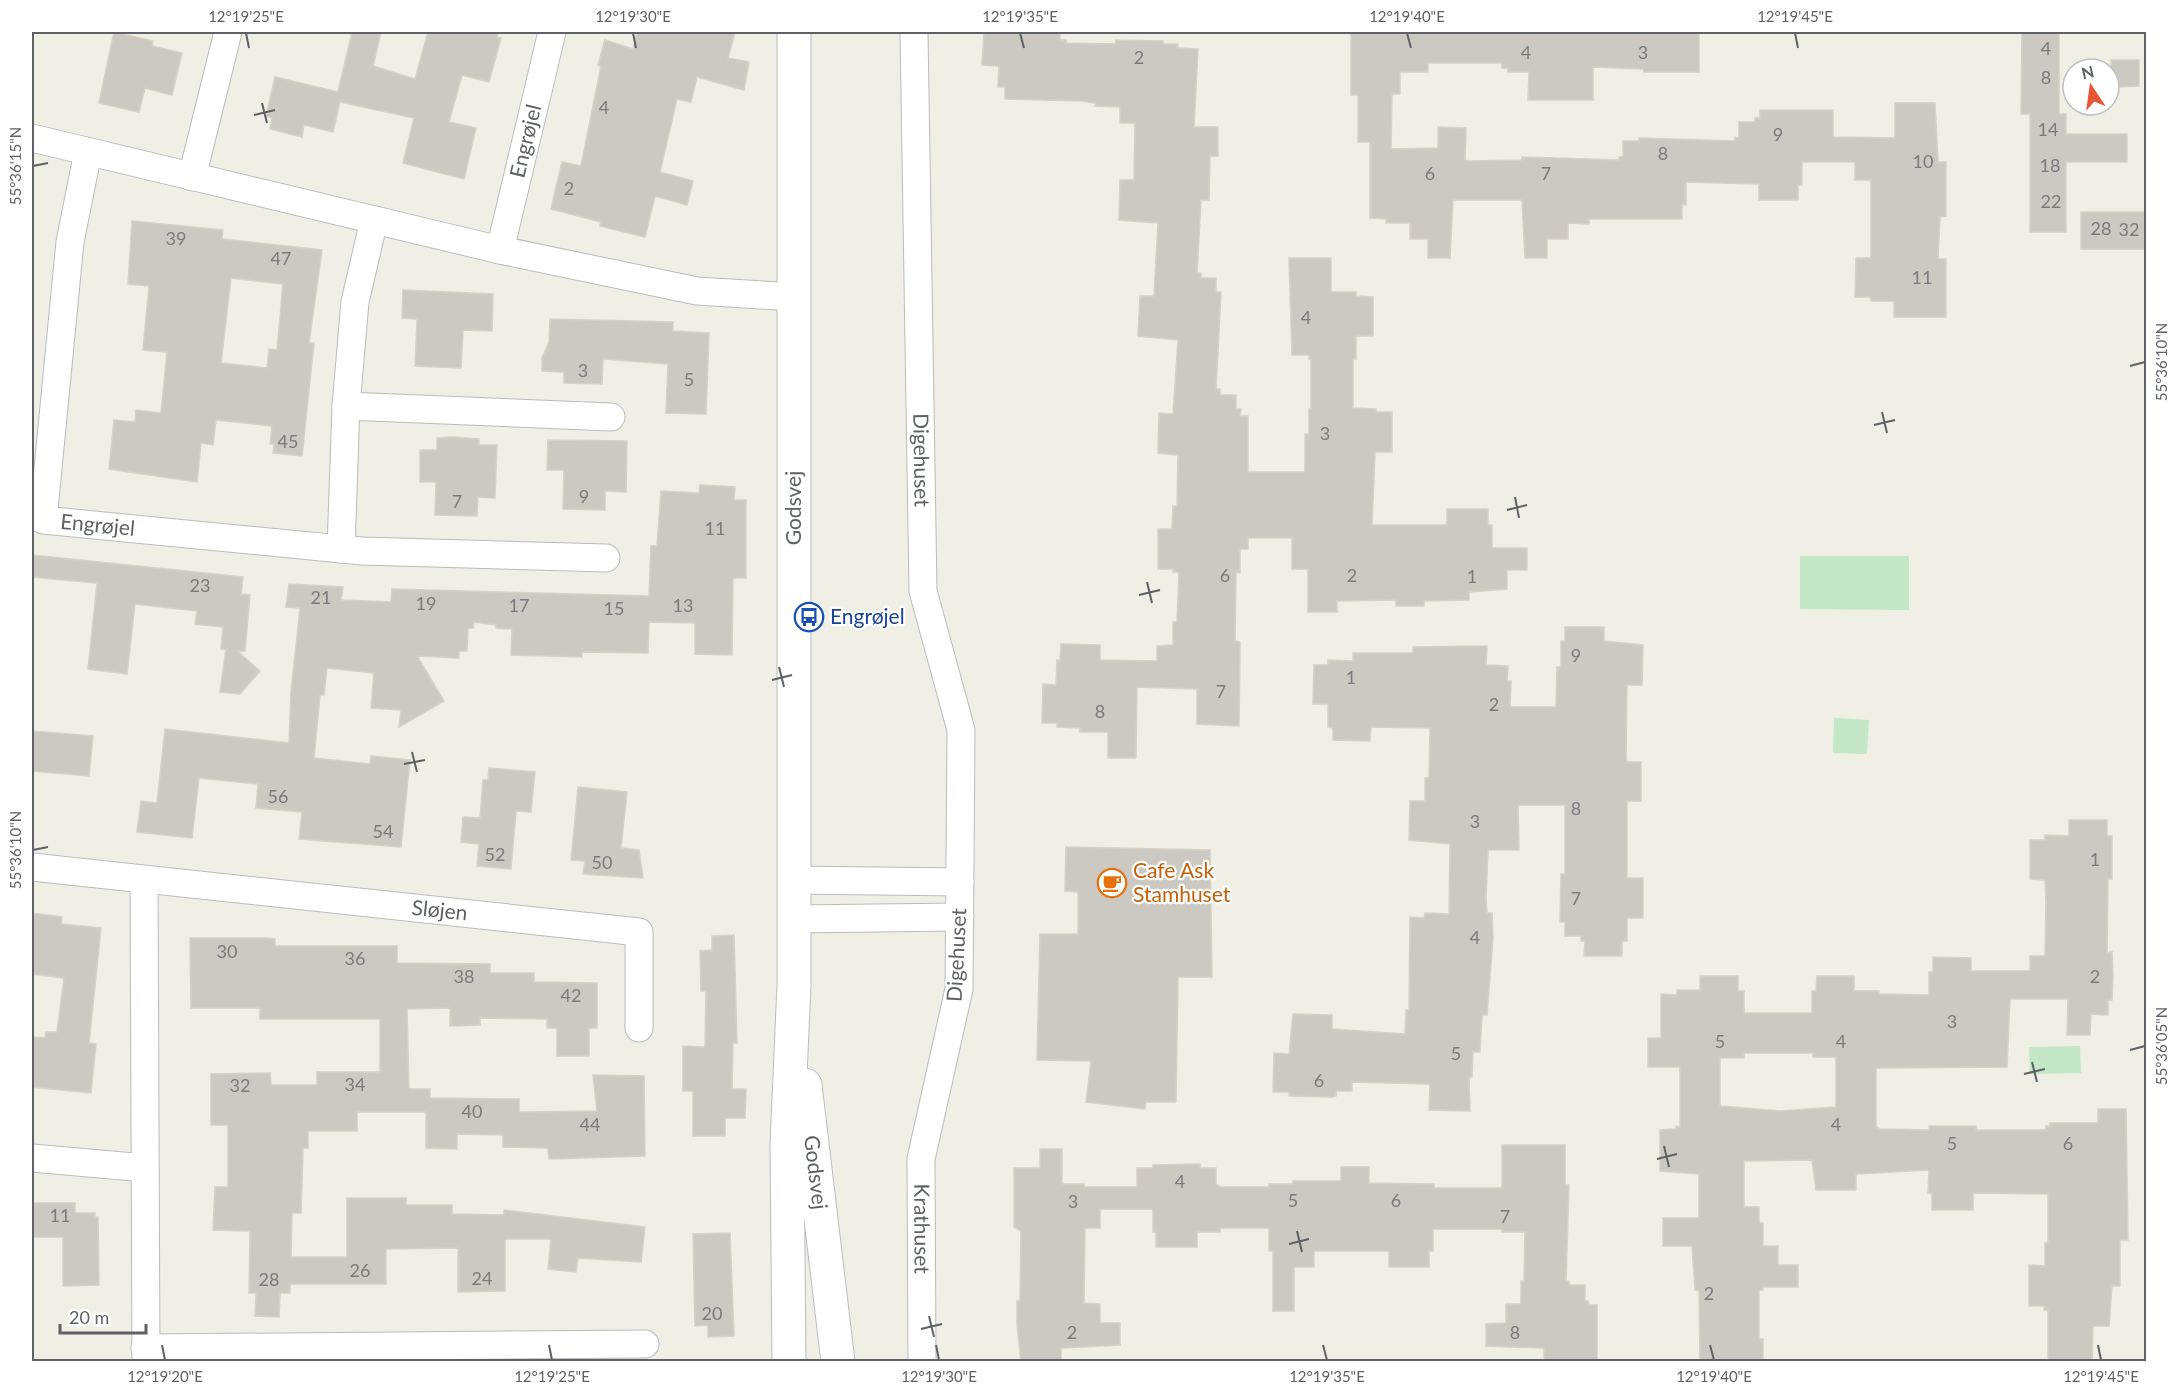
<svg xmlns="http://www.w3.org/2000/svg" width="2178" height="1393" viewBox="0 0 2178 1393" font-family="Lato,sans-serif">
<style>
.green{fill:#c3e7c7}
.building{fill:#ccc9c3;stroke:#d5d1c5;stroke-width:1.5;fill-rule:evenodd}
.lines{fill:none;stroke-linecap:round;stroke-linejoin:round}
.street-casing{stroke:#b9bbc0;stroke-width:29}
.secondary-casing{stroke:#babcc2;stroke-width:35}
.street{stroke:#fff;stroke-width:27}
.secondary{stroke:#fff;stroke-width:33}
.ticks{fill:none;stroke:#5e6166;stroke-width:2}
.labels{text-anchor:middle;stroke-width:4.5;stroke-linejoin:round;paint-order:stroke}
.number-label{font-size:18px;fill:#7a7b7d}
.street-label{font-size:21px;fill:#5e6166;stroke:#fff}
.transit-label{font-size:21px;fill:#164399;stroke:#fff;text-anchor:start}
.food-label{font-size:21px;fill:#c56008;stroke:#fff;text-anchor:start}
.neatline{fill:none;stroke:#5e6166;stroke-width:2}
.ticks-label{font-size:15px;text-anchor:middle;fill:#5e6166}
</style>
<rect width="100%" height="100%" fill="#f0efe6"/>
<path class="green" d="M1800,556h109v54l-109,-1z
M1834,718l35,2 -2,34 -34,-1z
M2080,1046l1,27 -51,1 -1,-27z"/>
<path class="building" d="M114,32l39,9 -1,5 30,7 -10,42 -27,-7 -6,24 -40,-9z
M352,32h29l-8,34 42,13 13,-47h70l-1,5 4,1 -12,44 -27,-7 -13,47 27,6 -12,51 -61,-16 11,-45 -74,-16 -7,30 -29,-7 -2,12 -32,-8 2,-11 -6,-2 9,-39 63,15z
M637,32h98l-7,26 21,4 -5,28 -47,-13 -6,25 -14,-3 -17,73 33,9 -6,24 -32,-9 -10,41 -45,-11 1,-4 -50,-13 11,-47 19,4 20,-100 -3,-1 7,-25 28,9z
M984,32h76v8h6v3l49,1 1,-4 47,1v3h15v4l20,1 -4,78h24v29h-8l-1,44h-8l-4,73h4v5h15v14h5l-5,97h4v6h16v14h5l-1,7h8v56h57v-38h4v-25h2v-50h-2v-4h-17l-3,-97h42v34h25v4l17,1v39h-17v23h-3v49l23,1v3h16v40h-17l-3,73h75v-16h41v16h4v23h35v22h-20v19l-38,3v8l-45,1v5h-28v-6l-59,1v11h-29v-43h-16v-31h-44v11h-8v24l-4,-1 -1,69 5,1v6l-1,78 -42,-2v-35l-60,-2 -1,71h-28v-26h-28v-4l-23,-1v-4h-15l1,-39 13,1 1,-25 3,1 1,-17 39,1v15l57,1v-15l16,-1v-23h4l2,-50h-6v-3h-15v-40h14l1,-23h4l1,-51 -20,-2 1,-40 14,1 5,-74 -40,-4 2,-40h14l4,-73 -39,-3 1,-40h14l1,-57h-15v-16l-25,-1 1,-3 -15,-2 -76,-2v-12h-7l1,-21 -17,-1z
M1351,32h348v40h-55l-1,-3 -50,-2v33h-65l1,-28h-21v-4h-6v-5h-74v9h-28v22h-8l-1,55 47,-1v-21l28,1 -1,32 4,1 53,-1v-3l97,3v-3h4v-16h16v-3l96,3v-4l4,1v-16h16v-4h5v-8h73v27l62,1v-35h40l3,59h8v54l-6,1 -2,42h8v58h-52v-16h-23v-4h-16l1,-39h15v-78h-16v-18h-53v23h-4v15h-39v-16l-73,-2v23l-4,-1v15h-93v5l-21,-1v16h-21v19h-22l-3,-58h-69l-3,58h-22v-19h-18v-16h-24v-4l-16,-1v-76h-12v-47h-7z
M2022,32h37v82h7v20h61v28h-61v70h-36v-118h-9z
M2111,60h28v26l-27,1z
M2081,212h65v37h-65z
M132,221l91,9 -1,9 100,11 -13,93h5l-12,113 -29,-3 1,-9h-4l2,-18 -56,-6 -3,25 -12,-2 -4,39 -88,-13 5,-49 21,2 1,-12 25,3 6,-61 -24,-2 6,-64 -21,-2zM231,278l52,6 -6,66 -8,-1 -2,19 -46,-5z
M403,290l90,4 -1,37 -29,-1 -2,38 -46,-2 2,-47 -15,-1z
M550,319l123,3v9l36,2 -3,81 -40,-1 2,-49 -65,-5 -1,25 -38,-1v-11l-22,-1v-13l7,-16z
M453,437l26,2v6h18l-2,53 -17,-1 -1,19 -42,-1 1,-33h-16v-32h17v-12z
M548,440l79,1 -1,51 -21,-1v19l-42,-1 1,-39h-17z
M700,485l35,2 -1,13h12v78h-13l-1,77 -37,-1v-31l-46,-1 -1,31 -66,-1v5l-71,-2 1,-26 -16,-1v-3l-22,-3 -1,6h-5l-1,23h-8v7l-42,-2 27,45 -45,26 2,-17 -30,-2 3,-35 -47,-5 -3,27h-4l-6,63 56,6 1,-8 39,4 -9,87 -102,-8 3,-27 -46,-4 2,-24 -59,-6 -7,60 -55,-6 4,-31 16,2 8,-74 124,14 2,-51 9,-84 -14,-1 3,-23 54,3 -2,13 50,2 1,-13 257,7 2,-50h6l4,-55 38,2z
M32,555l211,22 -2,17 9,1 -5,56h-8l23,20 -20,23 -20,-2 6,-43h-5l2,-22 -28,-3 2,-13 -62,-7 -8,70 -39,-5 9,-86 -65,-6z
M1565,627h39v14l39,4 -1,40h-15l-1,73 1,4h14v39h-14v77h16v40h-16v23h-5v15h-38l1,-15h-4v-5h-16v-14h-5l1,-48h4v-69h-47l1,45h-31l-2,48 1,15h5l1,25 -6,77h-5l-2,37h-7l-1,25h-3l1,34 -41,-1 1,-26 -78,-2v9h-16v5l-4,1 -43,-1v-4h-16l1,-39 15,1 4,-40 39,1v14l73,5 1,-24h3l1,-93 14,1 1,-5 24,1 1,-70 -41,-4 1,-39h15v-23l4,-1 1,-49 -59,-1 -1,14 -37,-1v-12l-5,-1v-23h-15l1,-39h14v-5l25,1v-8h60v-6l74,-1 -1,19 22,1 -1,15h4l-1,26h46l1,-40h4v-26h4z
M32,731l61,5 -4,40 -57,-5z
M489,768l46,4 -4,40 -15,-1 -5,58 -34,-3 2,-22 -18,-2 2,-25 17,1 3,-38h5z
M578,787l49,5 -6,56 18,2 4,28 -60,-4 2,-13 -14,-1z
M2069,820h38v16h5v43h-4l-1,74 5,-1 1,23 -1,25h-4v15l-17,-1 -1,21h-23l1,-36h-58l-3,68 -131,1v59l4,2 49,1v-4h47v4h70v-4h4v-3h48v-14h28l2,131h-8v46h-8l-3,40h-16l-1,36h-44v-52h-4l1,-4h-16v-41l16,1v-23h3v-49l-75,-1v17h-41v-17h-4l1,-23 -73,4v16h-40l-4,-30 -68,1v46h15v16h4v23h15v19h20v22h-35v3h-4v49h4v23h-63l-1,-72h-4l-3,-44h-29v-28h36v-44l-39,-3v-41l16,-1v-3l4,1v-60h-32v-29h13v-44l16,1v-5h23v-14h38v15h6v22h68v-22h4l1,-15h37v15h25v3l50,1v-23h4v-15l38,1v13h59v-15h15l1,-54 -1,-22 -15,-1v-39h15v-5l24,1zM1744,1053h69v4h23v50l-55,4 -61,-5v-48h24z
M1066,847l144,3 2,127h-34l-2,125h-30l-1,7 -59,-7 5,-41 -54,-1 3,-126h38v-42l-13,-1z
M32,913l30,4 -1,7 40,4 -12,115 7,1 -5,49 -59,-6v-50l13,1 1,-6h11l7,-54 -32,-4z
M734,935l3,108h-4l-1,46h14l-1,29h-20v18h-32v-45h-10v-45l22,1 1,-56h-5l-1,-40 12,-1v-14z
M190,938h75l10,1v7h122v17l93,1v9h44v9l63,1v45h-8v28h-32v-28h-10v-9l-67,-1v7l-30,1v-18l-43,1 2,80h21v9l89,1v13l78,-1 -4,-36 51,1 1,80 -96,3 -1,-11 -45,-1v-12l-46,-1v15l-31,-1v-36h-69v19h-49v17h-5l-2,65h-9l-1,44h56v-59h59v7h46v9l52,1v-5l141,17 -4,35 -63,-4 -2,14 -28,-3 3,-30h-46v52l-47,1v-44l-72,1v35h-96v9h-10l-1,24 -24,-1 1,-23h-7l1,-62 -37,-1 2,-43h13v-62h-17v-51l59,-1 1,12h46v-13h63v-53h-120v-11h-69z
M1502,1145h63v40h4l-3,96h3v4h16v16h3l1,4h8v57h-53v-14l-58,-2v-22l20,-1v-19h15v-23h3l1,-49h-23v-3h-69v22h-4v16h-40v-16h-75v16h-20v44h-21v-60h-4v-23h-49v4h-23v15h-41v-15h-3v-23h-53v19h-15l-1,75 16,1v19h20v22l-59,3v14h-40l-4,-37v-24l3,-1 1,-69 -7,-4v-59h26v-19h22v35h22v3h53v-19h16v-3l47,-1v4h16v16l4,3h49v-3h24v-3h48v-14h28v16l65,1v4h68z
M32,1203h43v10h20v4h3l1,68 -36,1v-49h-31z
M730,1233l4,103 -26,1v-12l-13,1 -2,-92z"/>
<g class="lines">
<g class="street-casing">
<g id="street">
<path id="s1" d="M914,32l9,559 38,139 -2,259 -38,170 1,203"/>
<path d="M32,138l468,112 197,41 97,6"/>
<path id="s2" d="M88,152l-18,90 -27,278 319,31 244,7"/>
<path d="M192,177l36,-145"/>
<path id="s3" d="M500,250l52,-218"/>
<path d="M346,406l265,11"/>
<path d="M341,549l5,-143 9,-104 19,-82"/>
<path id="s4" d="M32,867l607,65v96"/>
<path d="M144,880l2,482"/>
<path d="M792,880l168,2"/>
<path d="M793,919l167,-2"/>
<path d="M32,1158l113,10"/>
<path d="M145,1348l500,-4"/>
</g>
</g>
<g class="secondary-casing">
<g id="secondary">
<path id="s5" d="M805,1085l33,277"/>
<path d="M789,1362l-2,-218 7,-159v-953"/>
</g>
</g>
<use href="#street" class="street"/>
<use href="#secondary" class="secondary"/>
</g>
<path class="ticks" d="M246,33l3,15M633,33l3,15M1020,33l4,15M1407,33l4,15M1795,33l3,15M262,103l5,20M254,115l21,-5M33,166l15,-3M2130,366l15,-4M1882,412l5,21M1874,425l21,-5M1515,497l4,21M1507,510l20,-5M1147,582l5,21M1139,595l21,-5M779,667l5,20M772,680l20,-5M412,752l5,20M404,764l21,-4M33,850l15,-3M2130,1050l15,-4M2032,1062l5,20M2024,1074l21,-5M1664,1146l5,21M1657,1159l20,-5M1297,1231l5,21M1289,1244l20,-5M929,1316l5,21M921,1329l21,-5M162,1345l3,15M549,1345l3,15M936,1345l3,15M1323,1345l4,15M1710,1345l4,15M2098,1345l3,15"/>
<defs>
<g id="bus-ring" transform="scale(1.5)"><circle r="9.5" fill="#fff" stroke="#1a4fb4" stroke-width="1.5"/><path d="M-5-6H5V4H4V6H2V4H-2V6H-4V4H-5ZM-3.5-4V0h7V-4ZM-3.5 1.2v1.5H-2V1.2ZM2 1.2v1.5H3.5V1.2Z" fill="#1a4fb4"/></g>
<g id="cafe-ring" transform="scale(1.5)"><circle r="9.5" fill="#fff" stroke="#e8710a" stroke-width="1.5"/><path d="M-5.5-4.5H6V0H3Q3 3.5 0 3.5H-2.5Q-5.5 3.5-5.5 0ZM3-3.2v2h1.7v-2ZM-6 4.5H4V6H-6Z" fill="#e8710a"/></g>
</defs>
<g fill-rule="evenodd">
<use href="#bus-ring" x="809" y="617"/>
<use href="#cafe-ring" x="1112" y="883"/>
</g>
<g class="labels">
<g class="number-label">
<text x="2046" y="55">4</text>
<text x="1526" y="59">4</text>
<text x="1643" y="59">3</text>
<text x="1139" y="64">2</text>
<text x="2046" y="84">8</text>
<text x="604" y="114">4</text>
<text x="2048" y="136">14</text>
<text x="1778" y="141">9</text>
<text x="1663" y="160">8</text>
<text x="1923" y="168">10</text>
<text x="2050" y="172">18</text>
<text x="1430" y="180">6</text>
<text x="1546" y="180">7</text>
<text x="569" y="195">2</text>
<text x="2051" y="208">22</text>
<text x="2101" y="235">28</text>
<text x="2129" y="236">32</text>
<text x="176" y="245">39</text>
<text x="281" y="265">47</text>
<text x="1922" y="284">11</text>
<text x="1306" y="324">4</text>
<text x="583" y="377">3</text>
<text x="689" y="386">5</text>
<text x="1325" y="440">3</text>
<text x="288" y="448">45</text>
<text x="584" y="503">9</text>
<text x="457" y="508">7</text>
<text x="715" y="535">11</text>
<text x="1225" y="582">6</text>
<text x="1352" y="582">2</text>
<text x="1472" y="583">1</text>
<text x="200" y="592">23</text>
<text x="321" y="604">21</text>
<text x="426" y="610">19</text>
<text x="519" y="612">17</text>
<text x="683" y="612">13</text>
<text x="614" y="615">15</text>
<text x="1576" y="662">9</text>
<text x="1351" y="684">1</text>
<text x="1221" y="698">7</text>
<text x="1494" y="711">2</text>
<text x="1100" y="718">8</text>
<text x="278" y="803">56</text>
<text x="1576" y="815">8</text>
<text x="1475" y="828">3</text>
<text x="383" y="838">54</text>
<text x="495" y="861">52</text>
<text x="2095" y="866">1</text>
<text x="602" y="869">50</text>
<text x="1576" y="905">7</text>
<text x="1475" y="944">4</text>
<text x="227" y="958">30</text>
<text x="355" y="965">36</text>
<text x="464" y="983">38</text>
<text x="2095" y="983">2</text>
<text x="571" y="1002">42</text>
<text x="1952" y="1028">3</text>
<text x="1720" y="1048">5</text>
<text x="1841" y="1048">4</text>
<text x="1456" y="1060">5</text>
<text x="1319" y="1087">6</text>
<text x="355" y="1091">34</text>
<text x="240" y="1092">32</text>
<text x="472" y="1118">40</text>
<text x="590" y="1131">44</text>
<text x="1836" y="1131">4</text>
<text x="1952" y="1150">5</text>
<text x="2068" y="1150">6</text>
<text x="1180" y="1188">4</text>
<text x="1293" y="1207">5</text>
<text x="1396" y="1207">6</text>
<text x="1073" y="1208">3</text>
<text x="60" y="1222">11</text>
<text x="1505" y="1223">7</text>
<text x="360" y="1277">26</text>
<text x="482" y="1285">24</text>
<text x="269" y="1286">28</text>
<text x="1709" y="1300">2</text>
<text x="712" y="1320">20</text>
<text x="1072" y="1339">2</text>
<text x="1515" y="1339">8</text>
</g>
<g class="street-label">
<text dy="7" stroke="none"><textPath href="#s3" startOffset="112">Engrøjel</textPath></text>
<text dy="7" stroke="none"><textPath href="#s1" startOffset="428">Digehuset</textPath></text>
<text transform="translate(794 508) rotate(-90)" y="7">Godsvej</text>
<text dy="7" stroke="none"><textPath href="#s2" startOffset="426">Engrøjel</textPath></text>
<text dy="7" stroke="none"><textPath href="#s4" startOffset="410">Sløjen</textPath></text>
<text transform="translate(957 955) rotate(-87)" y="7">Digehuset</text>
<text dy="7" stroke="none"><textPath href="#s5" startOffset="88">Godsvej</textPath></text>
<text dy="7" stroke="none"><textPath href="#s1" startOffset="1206">Krathuset</textPath></text>
</g>
<g class="transit-label">
<text x="830" y="624">Engrøjel</text>
</g>
<g class="food-label">
<text x="1133" y="878">Cafe Ask<tspan x="1133" dy="24">Stamhuset</tspan></text>
</g>
</g>
<rect width="2178" height="1393" fill="none" stroke="#ffffff" stroke-width="66"/>
<g transform="translate(2091 87) rotate(347)"><circle r="28" fill="#ffffff" stroke="#bfc0c2" stroke-width="1.5"/>
<path d="M0-4.5L10 22L0 15L-10 22Z" fill="#e75535"/>
<text y="-9" font-size="16" font-weight="bold" text-anchor="middle" fill="#5e6166">N</text>
</g>
<path d="M60 1324v9h86v-9" fill="none" stroke="#5e6166" stroke-width="3"/>
<text x="69" y="1324" font-size="18" fill="#5e6166" stroke="#ffffff" stroke-width="4.5" paint-order="stroke">20 m</text>
<rect x="33" y="33" width="2112" height="1327" class="neatline"/>
<g class="ticks-label">
<text x="246" y="22">12°19'25"E</text>
<text x="633" y="22">12°19'30"E</text>
<text x="1020" y="22">12°19'35"E</text>
<text x="1407" y="22">12°19'40"E</text>
<text x="1795" y="22">12°19'45"E</text>
<text transform="translate(16 166) rotate(-90)" y="5">55°36'15"N</text>
<text transform="translate(2162 362) rotate(-90)" y="5">55°36'10"N</text>
<text transform="translate(16 850) rotate(-90)" y="5">55°36'10"N</text>
<text transform="translate(2162 1046) rotate(-90)" y="5">55°36'05"N</text>
<text x="165" y="1382">12°19'20"E</text>
<text x="552" y="1382">12°19'25"E</text>
<text x="939" y="1382">12°19'30"E</text>
<text x="1327" y="1382">12°19'35"E</text>
<text x="1714" y="1382">12°19'40"E</text>
<text x="2101" y="1382">12°19'45"E</text>
</g>
</svg>
